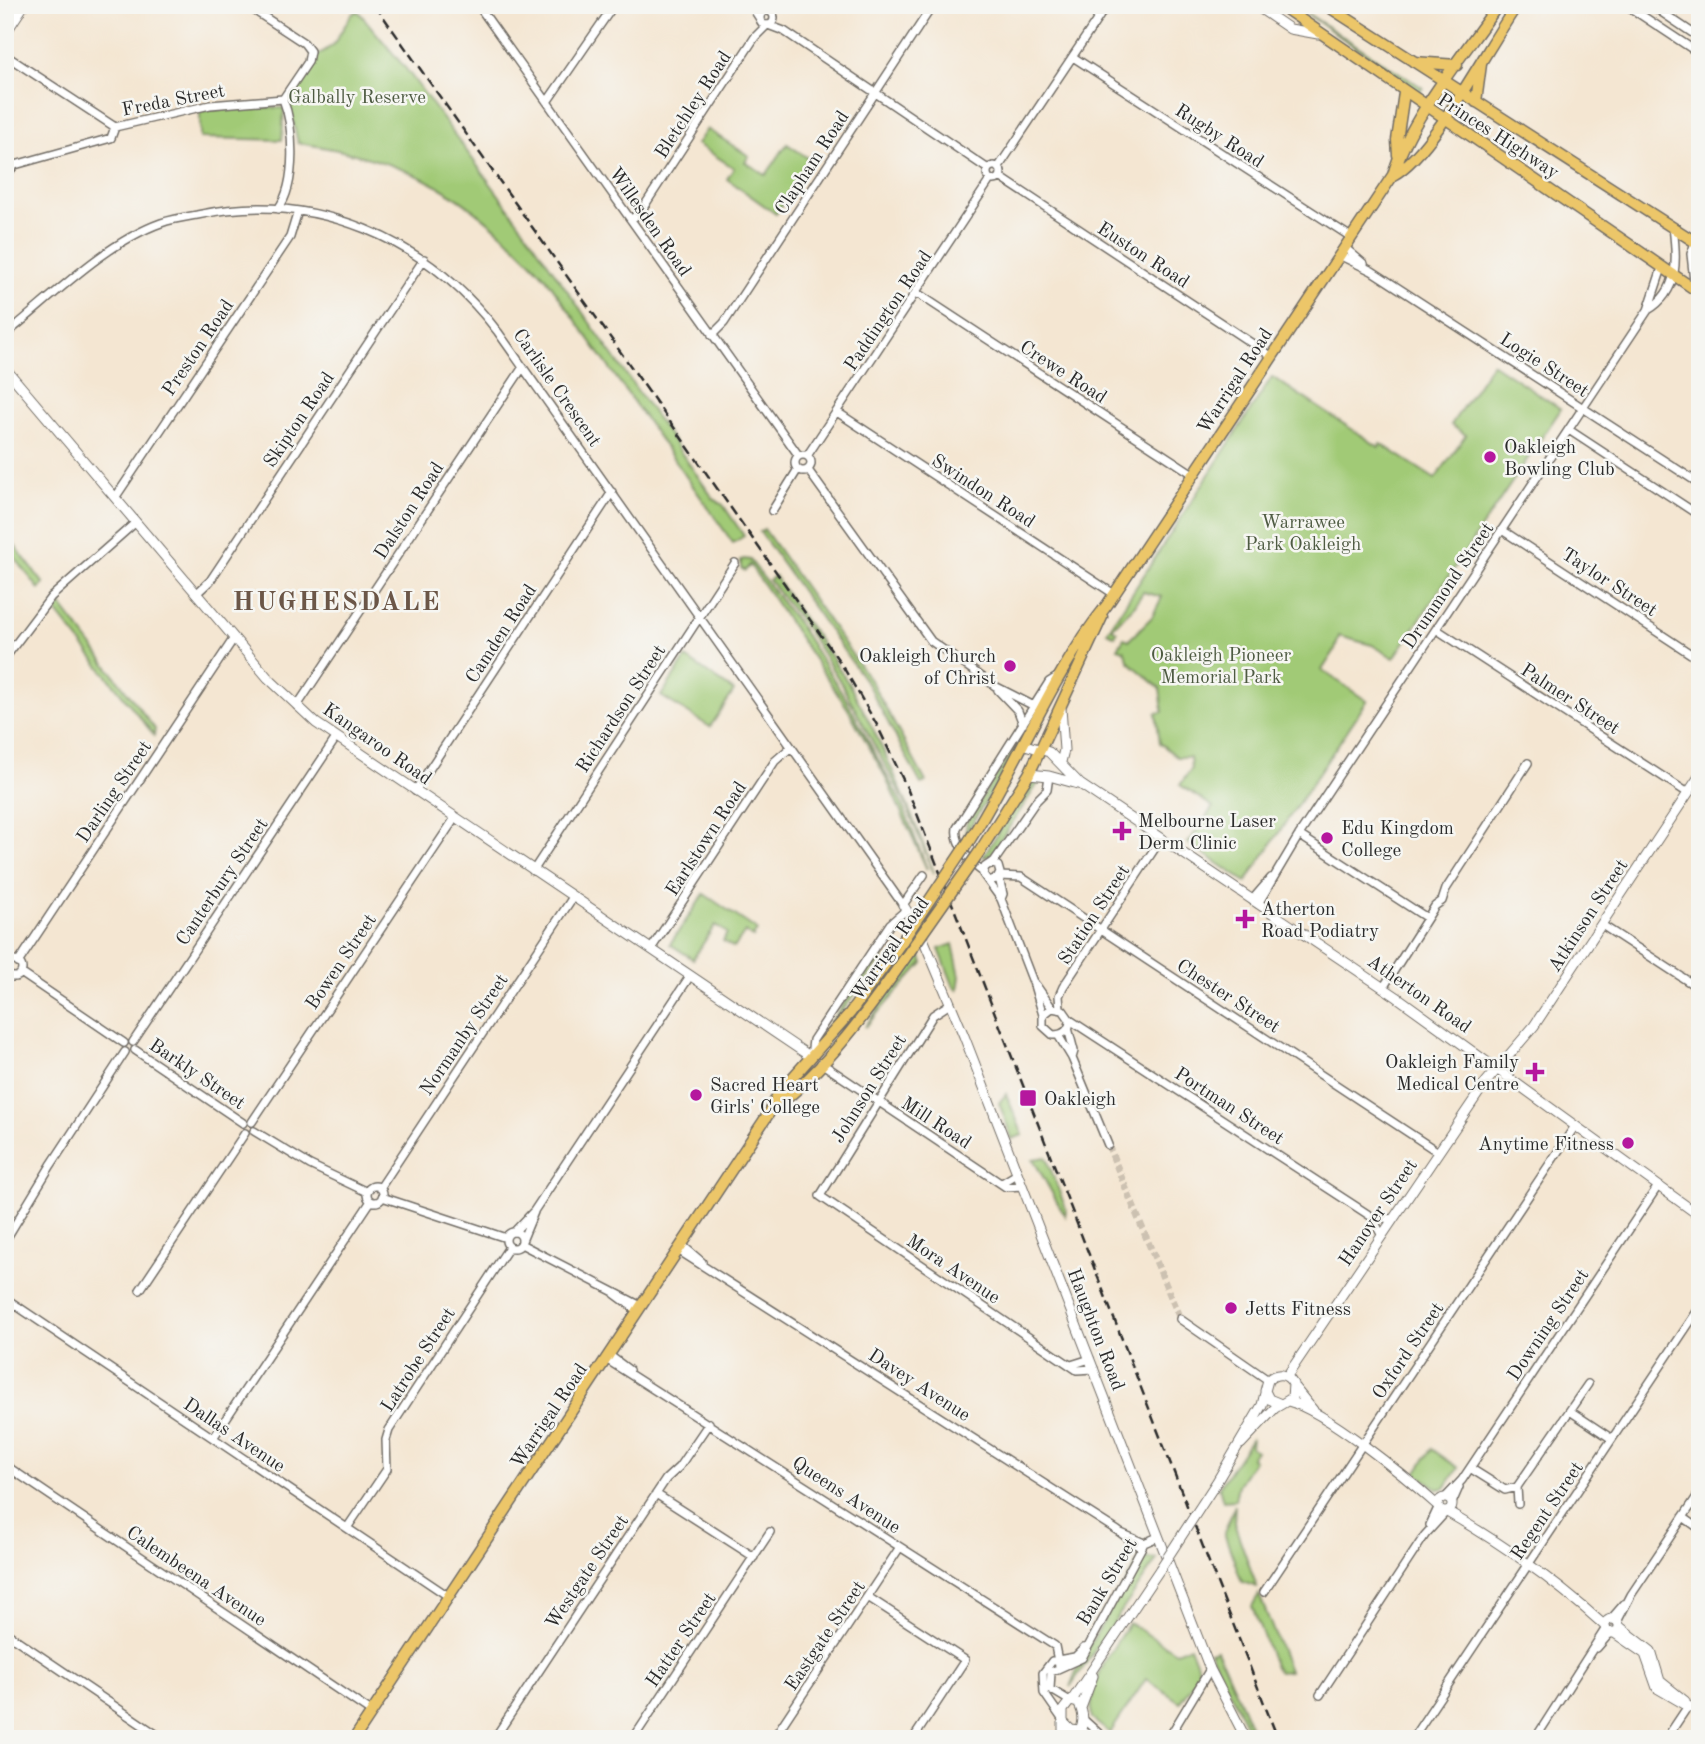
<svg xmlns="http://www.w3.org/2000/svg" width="1705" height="1744" viewBox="0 0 1705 1744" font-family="'Old Standard TT',serif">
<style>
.green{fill:#a1ca76;stroke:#667a50;stroke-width:2}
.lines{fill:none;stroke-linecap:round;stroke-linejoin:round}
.minor-tunnel{stroke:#ccc1b1;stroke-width:7;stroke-dasharray:7 3.5;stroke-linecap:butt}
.minor-casing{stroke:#716c65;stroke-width:10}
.tertiary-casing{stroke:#716c65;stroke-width:11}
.trunk-casing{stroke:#716c65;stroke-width:13}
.minor{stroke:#fff;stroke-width:7}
.tertiary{stroke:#fff;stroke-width:9}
.trunk{stroke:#ecc669;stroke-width:10}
.rail{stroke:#2b2b2b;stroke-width:2.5;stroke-dasharray:10 5;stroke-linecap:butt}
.tertiary-bridge-casing{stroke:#716c65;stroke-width:11;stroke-linecap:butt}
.trunk-bridge-casing{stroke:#716c65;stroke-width:13;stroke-linecap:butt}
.tertiary-bridge{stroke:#fff;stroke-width:9}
.trunk-bridge{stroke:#ecc669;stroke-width:10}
.poi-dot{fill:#b5179e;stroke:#f6f6f2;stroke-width:2.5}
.labels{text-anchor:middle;stroke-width:5;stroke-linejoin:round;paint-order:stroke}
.park-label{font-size:19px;fill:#4e5b42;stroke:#f6f6f2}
.street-label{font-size:19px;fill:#2b2b2b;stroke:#f6f6f2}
.poi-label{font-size:19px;fill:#2b2b2b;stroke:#f6f6f2;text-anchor:start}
.district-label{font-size:26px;font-weight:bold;letter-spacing:2px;fill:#6b5647;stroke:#f6f6f2}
</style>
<rect width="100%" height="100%" fill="#f6f6f2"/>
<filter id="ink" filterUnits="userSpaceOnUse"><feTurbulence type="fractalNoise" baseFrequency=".0143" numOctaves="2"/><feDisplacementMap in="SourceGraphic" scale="14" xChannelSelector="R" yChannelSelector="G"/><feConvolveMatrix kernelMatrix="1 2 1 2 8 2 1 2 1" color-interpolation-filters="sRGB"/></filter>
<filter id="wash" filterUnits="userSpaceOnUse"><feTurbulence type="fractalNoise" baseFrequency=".00686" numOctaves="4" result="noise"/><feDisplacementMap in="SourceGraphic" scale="28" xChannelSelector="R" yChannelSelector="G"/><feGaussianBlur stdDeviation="1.57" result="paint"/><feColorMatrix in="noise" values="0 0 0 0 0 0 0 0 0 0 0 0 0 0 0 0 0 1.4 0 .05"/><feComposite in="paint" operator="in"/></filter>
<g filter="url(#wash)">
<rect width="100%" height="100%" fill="#f4e6d2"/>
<path class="green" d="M1294,5l129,83 -3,4z
M358,11l49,59 122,166 184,262 10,7 21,31 -11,7 -187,-265c-76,-84 -136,-119 -248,-135l-9,-40 28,-47 16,-11 19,-31z
M238,107l46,1 -2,32 -82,-2v-27z
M707,129l42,27 -4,6 21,13 21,-31 24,16 -35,54 -49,-35 7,-11 -37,-24z
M1492,363l69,46 -167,249 -22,-13 -33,-9 -4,14 -13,20 45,31 -121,181 -58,-39 25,-36 -33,-22 11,-16 -1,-12h-13l-17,-14 -4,-30 7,-1 -3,-24 -31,-26 -5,-12 -6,-2 6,-10 5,2 23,-23 10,-20 -19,-5 -8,13 -23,23 5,4 -2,4 -8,-4 165,-255 107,70 2,-3 54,35 31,-44 -15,-10z
M764,529l108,154 54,99 -5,2 -53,-99 -108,-153z
M5,533l39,51 -5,5 -34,-44z
M744,559l6,1 51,68 45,71 56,105 25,65 -43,-95 -36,-65 -98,-144 -5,6 -4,-3v-8z
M775,576c22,37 52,72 75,110 34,59 60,124 84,187l-29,-71 -64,-119 -33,-52 -39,-51z
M61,605l94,124 -1,6 -99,-125z
M686,658l48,33 -24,36 -49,-31z
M1021,737l-14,30 -42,68 2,-14z
M1041,779l-51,77 -7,1 44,-71z
M704,894l53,36 -4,7 -8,-5 -11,16 -11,-7 4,-8 -12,-8 -22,34 -23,-15z
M953,944l7,32 -2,14 -4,-3 -15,-38z
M918,950l5,13 -58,64z
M878,953l6,4 -62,80 -1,-1z
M1006,1094l17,41 -11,4 -13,-36z
M1046,1157l20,52 -1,7 -32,-57z
M1252,1438l-1,9 5,4 -5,7 3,2 -16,25 -3,15 -12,1 -4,-14z
M1432,1449l26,19 -13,20 -7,1 -22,-16z
M1235,1505l-1,18 23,64 -15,-5 -18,-49z
M1140,1558l17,1 -87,128 9,-23z
M1259,1594l30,77 -10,1 -4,-4 -23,-62z
M1129,1623l47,29 14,-6 10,26 -20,30 -34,-23 -36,54 -18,-14c-5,-35 19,-68 37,-96z
M1217,1650l39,89h-3l-43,-87z"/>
</g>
<g filter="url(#ink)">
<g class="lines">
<path class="minor-tunnel" d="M1108,1145l72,174"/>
<g class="minor-casing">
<path id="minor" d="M246,5l58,38 6,8 -2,11 -25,37
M478,5l321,451
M751,5l9,14
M1626,5l74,49
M1651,5l49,33
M760 18a7 7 0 1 1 14 0a7 7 0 1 1-14 0Z
M768,25l16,6 204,138
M5,55l110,72 95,-22 73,-6
M1073,57l278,180
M547,102l67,-97
M987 173a7 7 0 1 1 14 0a7 7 0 1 1-14 0Z
M998,168l109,-163
M6,175l9,-10 96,-27 4,-11
M1000,177l271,179
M278,209c19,-25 16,-82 5,-110
M631,220l10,-9 114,-174 12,-12
M1344,247l20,17
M1339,255l33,16 328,213
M1695,290l-4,-36 9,-25
M917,293l276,181
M1648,310l14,-42
M5,335c46,-37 100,-92 156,-112 11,-4 24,-6 36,-8 117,-26 230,24 301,117l405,573 21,-30
M712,335l12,-12 209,-318
M837,412l277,182
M1569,430l131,86
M795 463a8 8 0 1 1 16 0a8 8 0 1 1-16 0Z
M807,456l183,-276
M808,470l123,171 64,45 39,20
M115,498l175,-261 8,-26
M772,511l26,-42
M1502,530l198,130
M196,594l14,-13 214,-322
M1436,629l252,164
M5,658l46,-61 85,-75
M998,690l20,21 5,13
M297,706l226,-339
M415,791l197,-299
M1299,835l128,83
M993,863l43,-62 11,-11 2,-14
M533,871l202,-308
M983,872c-12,-8 -29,-29 -26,-44l92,-146 8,-5
M1000,876l21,1 417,275
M999,878l4,16 -2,5
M991,880l6,-1 3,-6 -2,-7 -7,-3 -6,4 -2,7 18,25 32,83 10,33v11l10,9c11,0 17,-5 17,-15l-7,-10 -11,-2 -9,7
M1252,900l19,-22
M1258,904l41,-69 349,-525c32,-19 29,-52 25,-83
M1602,925l98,64
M651,949l124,-188 15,-13
M6 969a8 8 0 1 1 16 0a8 8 0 1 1-16 0Z
M18,963l216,-325
M21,973l103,70
M1036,985l16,23
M1383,988l52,-82 7,-5 4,-12 82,-126
M950,1004l-17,11 -113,181 257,174 17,-1
M1060,1008l-1,-12 4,-9 98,-148
M1070,1020l302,197 21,2
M1068,1028l6,23 -2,7
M1058,1035l14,23 36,87
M133,1042l203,-304
M135,1050l108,73
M811,1056l2,-16 77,-116 16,-14
M821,1063l185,124 16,-1
M252,1122l203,-304
M254,1131l56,34 57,27
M1002,1183l15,-9
M367 1194a8 8 0 1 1 16 0a8 8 0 1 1-16 0Z
M380,1188l193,-291
M382,1197l124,41
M1372,1217l10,19
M506 1240a8 8 0 1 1 16 0a8 8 0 1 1-16 0Z
M514,1232l20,-21 156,-235
M5,1241l46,-76 74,-113
M522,1241l12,-29
M521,1244l120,62
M682,1245l20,17
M678,1250l440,281 23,17
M140,1290l105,-157
M615,1294l23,17
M5,1298l443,298
M1180,1319l88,61
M609,1355l20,15
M606,1359l449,287 4,20
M1071,1365l19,-6
M1570,1411l42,28
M213,1438l158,-237
M5,1465l366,247
M1470,1468l35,22 12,-3 71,-103
M1517,1487l1,17
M656,1494l98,63
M1445,1498l17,-18 196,-294
M1452,1503l7,-16
M1683,1517l17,12
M1430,1525l8,-17
M347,1528l40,-59 -1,-29 3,-10 120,-183
M1121,1533l23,10
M1264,1592l311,-466
M868,1597l97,63 -52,79
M1611,1619l13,-15
M1617,1622l14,-27 69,-103
M5,1632l158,107
M1597,1648l14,-16
M1320,1695l105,-160 20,-22
M1070,1701l-20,-12 1,-17 31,-14 62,-115 14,-6
M1062,1719l-18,-26 -1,-20 9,-12 23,-4 9,-9
M1083,1719l22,20
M1081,1731l20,8
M494,1739l172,-260 13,-12 30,-44
M633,1739l137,-207
M773,1739l127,-192
M1168,1739l42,-70
M1412,1739l288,-432
M1535,1739l71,-111
M1666,1739l22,-33"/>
</g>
<g class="tertiary-casing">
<path id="tertiary" d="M1255,5l35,24 28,5
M5,34l19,-29
M5,368l263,310 48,45 495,334
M1025,745l24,7 31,32 317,213 303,219
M1061,762l3,-12 -3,-42
M1029,774l20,2 29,8
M903,905l16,24 45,107 246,633 36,70
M1287,1376l199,-294 48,-56 166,-251
M1295,1388l18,22
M1288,1401c38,10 118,76 149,104
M1241,1444l34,-36 17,-10 1,-14c-6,-11 -16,-12 -25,-4l-3,11 4,8 12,5
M1216,1483l46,-78 3,-12
M1438 1505a7 7 0 1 1 14 0a7 7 0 1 1-14 0Z
M1447,1512c56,32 111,71 158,114
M1605 1626a7 7 0 1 1 14 0a7 7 0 1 1-14 0Z
M1619,1626l32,25 9,30 25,20
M1613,1632l32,22 12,34 43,25
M1072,1700l88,-131
M1081,1708l12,-32
M1063,1739v-17
M1077,1739c6,-13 9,-23 1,-36l-8,-2 -7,9v12l8,8 9,1"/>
</g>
<g class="trunk-casing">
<path id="trunk" d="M1280,5l420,288
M1326,5l374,240
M1414,62l43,3
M1476,102l5,-38
M1398,155l-1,-15 7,-47
M1393,175c40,-21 95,-129 124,-170
M969,841c49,-76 81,-165 138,-236l286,-430c16,-56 71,-121 105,-170
M980,851l49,-77 73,-157
M772,1110c55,-41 99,-103 138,-159
M354,1739l417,-629 7,-16 72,-81 53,-73"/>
</g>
<use href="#minor" class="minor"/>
<use href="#tertiary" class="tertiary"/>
<use href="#trunk" class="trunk"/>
<path class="rail" d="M375,5l467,660 35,60 30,63 371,951"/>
<g class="tertiary-bridge-casing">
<path id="tertiary-bridge" d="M1160,1569l56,-86"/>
</g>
<g class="trunk-bridge-casing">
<path id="trunk-bridge" d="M903,940l66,-99
M910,951l70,-100"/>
</g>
<use href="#tertiary-bridge" class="tertiary-bridge"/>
<use href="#trunk-bridge" class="trunk-bridge"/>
</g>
</g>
<g class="poi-dot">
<circle cx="1490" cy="457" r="7"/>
<circle cx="1010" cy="666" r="7"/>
<path d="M1118.5 820.5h7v7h7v7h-7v7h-7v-7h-7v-7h7z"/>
<circle cx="1327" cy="838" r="7"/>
<path d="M1241.5 908.5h7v7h7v7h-7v7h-7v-7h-7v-7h7z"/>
<path d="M1531.5 1061.5h7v7h7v7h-7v7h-7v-7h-7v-7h7z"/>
<circle cx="696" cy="1095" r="7"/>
<rect x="1019" y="1089" width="18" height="18" rx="3.5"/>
<circle cx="1628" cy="1143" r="7"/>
<circle cx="1231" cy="1308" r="7"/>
</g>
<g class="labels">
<g class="park-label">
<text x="357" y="103">Galbally Reserve</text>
<text x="1303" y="528">Warrawee<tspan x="1303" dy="22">Park Oakleigh</tspan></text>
<text x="1221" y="661">Oakleigh Pioneer<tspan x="1221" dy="22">Memorial Park</tspan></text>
</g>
<g class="street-label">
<text transform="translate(173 99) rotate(-11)" y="7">Freda Street</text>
<text transform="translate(692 104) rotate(-57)" y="7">Bletchley Road</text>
<text transform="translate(1220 135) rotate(33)" y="7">Rugby Road</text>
<text transform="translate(1499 135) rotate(33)" y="7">Princes Highway</text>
<text transform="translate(811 162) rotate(-57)" y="7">Clapham Road</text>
<text transform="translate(651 221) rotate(55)" y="7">Willesden Road</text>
<text transform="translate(1144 254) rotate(33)" y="7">Euston Road</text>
<text transform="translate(887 310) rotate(-56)" y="7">Paddington Road</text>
<text transform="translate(197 347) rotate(-56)" y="7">Preston Road</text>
<text transform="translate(1545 364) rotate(33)" y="7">Logie Street</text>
<text transform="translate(1064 371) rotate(33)" y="7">Crewe Road</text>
<text transform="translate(1234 380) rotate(-57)" y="7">Warrigal Road</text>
<text transform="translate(558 387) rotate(55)" y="7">Carlisle Crescent</text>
<text transform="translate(298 419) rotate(-56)" y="7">Skipton Road</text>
<text transform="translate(984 490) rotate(33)" y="7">Swindon Road</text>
<text transform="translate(408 510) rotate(-57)" y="7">Dalston Road</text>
<text transform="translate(1610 581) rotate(33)" y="7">Taylor Street</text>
<text transform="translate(1447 585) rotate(-56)" y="7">Drummond Street</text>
<text transform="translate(500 633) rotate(-57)" y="7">Camden Road</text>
<text transform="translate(1571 698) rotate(33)" y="7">Palmer Street</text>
<text transform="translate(620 708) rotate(-57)" y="7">Richardson Street</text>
<text transform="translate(378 743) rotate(35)" y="7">Kangaroo Road</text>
<text transform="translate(113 791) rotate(-56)" y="7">Darling Street</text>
<text transform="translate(705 838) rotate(-57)" y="7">Earlstown Road</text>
<text transform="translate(221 881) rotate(-56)" y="7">Canterbury Street</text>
<text transform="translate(1093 914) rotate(-57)" y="7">Station Street</text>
<text transform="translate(1587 915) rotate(-57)" y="7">Atkinson Street</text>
<text transform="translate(889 948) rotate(-55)" y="7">Warrigal Road</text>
<text transform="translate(340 961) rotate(-56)" y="7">Bowen Street</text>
<text transform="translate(1420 993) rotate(35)" y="7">Atherton Road</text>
<text transform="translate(1229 995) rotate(33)" y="7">Chester Street</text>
<text transform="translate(463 1034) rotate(-56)" y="7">Normanby Street</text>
<text transform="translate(198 1073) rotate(34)" y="7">Barkly Street</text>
<text transform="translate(868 1088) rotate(-58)" y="7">Johnson Street</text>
<text transform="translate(1230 1105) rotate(33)" y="7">Portman Street</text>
<text transform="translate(937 1122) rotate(33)" y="7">Mill Road</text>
<text transform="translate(1377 1212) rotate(-56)" y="7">Hanover Street</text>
<text transform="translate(954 1268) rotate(34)" y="7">Mora Avenue</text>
<text transform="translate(1547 1324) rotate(-56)" y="7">Downing Street</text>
<text transform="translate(1097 1329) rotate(69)" y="7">Haughton Road</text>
<text transform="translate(1407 1350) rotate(-56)" y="7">Oxford Street</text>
<text transform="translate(417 1359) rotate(-57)" y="7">Latrobe Street</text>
<text transform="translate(920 1384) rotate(33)" y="7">Davey Avenue</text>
<text transform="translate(548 1415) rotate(-56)" y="7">Warrigal Road</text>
<text transform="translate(235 1434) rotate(34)" y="7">Dallas Avenue</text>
<text transform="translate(847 1494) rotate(33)" y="7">Queens Avenue</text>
<text transform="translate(1546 1510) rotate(-56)" y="7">Regent Street</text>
<text transform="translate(586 1571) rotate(-56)" y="7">Westgate Street</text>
<text transform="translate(197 1575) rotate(34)" y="7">Calembeena Avenue</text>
<text transform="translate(1106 1581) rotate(-59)" y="7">Bank Street</text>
<text transform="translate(824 1635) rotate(-56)" y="7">Eastgate Street</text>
<text transform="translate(680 1639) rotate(-56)" y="7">Hatter Street</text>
</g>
<g class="poi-label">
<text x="1504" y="453">Oakleigh<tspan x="1504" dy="22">Bowling Club</tspan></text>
<text x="996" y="662" text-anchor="end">Oakleigh Church<tspan x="996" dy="22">of Christ</tspan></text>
<text x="1138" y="827">Melbourne Laser<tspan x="1138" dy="22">Derm Clinic</tspan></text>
<text x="1341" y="834">Edu Kingdom<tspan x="1341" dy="22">College</tspan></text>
<text x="1261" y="915">Atherton<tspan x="1261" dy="22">Road Podiatry</tspan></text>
<text x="1519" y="1068" text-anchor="end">Oakleigh Family<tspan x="1519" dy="22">Medical Centre</tspan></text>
<text x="710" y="1091">Sacred Heart<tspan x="710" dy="22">Girls' College</tspan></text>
<text x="1044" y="1105">Oakleigh</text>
<text x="1614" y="1150" text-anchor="end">Anytime Fitness</text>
<text x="1245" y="1315">Jetts Fitness</text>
</g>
<g class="district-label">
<text x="337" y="610">HUGHESDALE</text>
</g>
</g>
<rect width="1705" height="1744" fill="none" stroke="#f6f6f2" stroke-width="28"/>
</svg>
